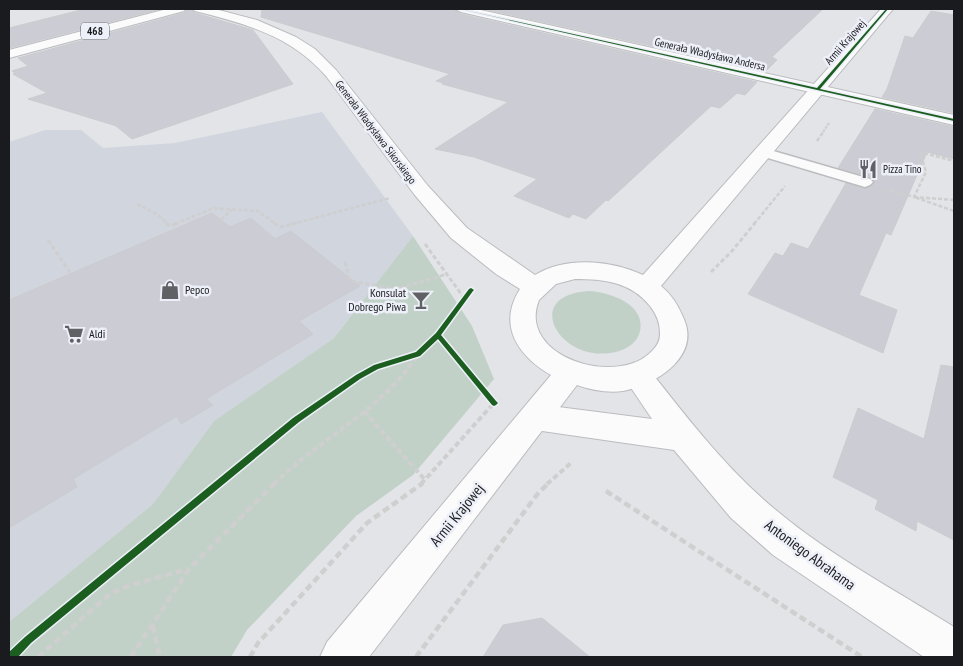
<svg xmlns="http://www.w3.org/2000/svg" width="963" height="666" viewBox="0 0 963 666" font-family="'PT Sans Narrow',sans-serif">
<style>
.built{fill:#d1d5de}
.green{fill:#c1d1c8}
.building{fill:#ccccd4;stroke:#cbcccf}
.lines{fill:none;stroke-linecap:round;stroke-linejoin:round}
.lane-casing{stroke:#bbbcbf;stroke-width:3}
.street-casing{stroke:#bbbcbf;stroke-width:2}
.secondary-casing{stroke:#bbbcbf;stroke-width:2}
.primary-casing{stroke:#bbbcbf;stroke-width:2}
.path-far4{stroke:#cfcfd0;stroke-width:2;stroke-dasharray:3 1;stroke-linecap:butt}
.path-far3{stroke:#cfcfd0;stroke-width:2.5;stroke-dasharray:4 2;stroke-linecap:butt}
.path-far2{stroke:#cfcfd0;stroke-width:3;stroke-dasharray:4.5 2.5;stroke-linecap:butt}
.path-far1{stroke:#cfcfd0;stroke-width:4;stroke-dasharray:5.5 3;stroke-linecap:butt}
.path{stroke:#cfcfd0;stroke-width:4.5;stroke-dasharray:7 4;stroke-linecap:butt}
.lane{fill:#fbfbfc;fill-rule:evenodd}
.street{fill:#fbfbfc;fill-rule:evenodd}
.secondary{fill:#fbfbfc;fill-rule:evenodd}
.primary{fill:#fbfbfc;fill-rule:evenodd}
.cycleway-casing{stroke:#edf0f8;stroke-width:3}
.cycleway{fill:#1b5e20;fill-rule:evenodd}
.labels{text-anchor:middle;stroke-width:5;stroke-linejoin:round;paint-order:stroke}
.shield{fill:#edf0f8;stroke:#595b5f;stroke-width:1}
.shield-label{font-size:11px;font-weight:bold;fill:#1a1b1e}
.far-street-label{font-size:11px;fill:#1a1b1e;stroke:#edf0f8}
.far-poi-label{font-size:11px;fill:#1a1b1e;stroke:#edf0f8;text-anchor:start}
.poi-label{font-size:12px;fill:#1a1b1e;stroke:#edf0f8;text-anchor:start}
.near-street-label{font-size:15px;fill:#1a1b1e;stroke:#edf0f8}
</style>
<rect width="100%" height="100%" fill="#e3e4e8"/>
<path class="built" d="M322,112l91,124 -79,102 -120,83 -61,83 -144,118v-480l36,-12h36l22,18 72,-5z"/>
<path class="green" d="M413,236l59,90 22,53 -81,96 -57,41 -109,114 -16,27h-222v-35l144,-118 61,-83 120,-83z
M589,291c20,1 57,13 51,40 -2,10 -11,17 -21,20 -57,17 -101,-56 -30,-60z"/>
<path class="building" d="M85,9h75l-151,39v-20z
M188,9h3l4,4 58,17 40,54 -161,55 -16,-13 -6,-2 -82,-25 19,-6 -34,-19 3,-1 -4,-2 16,-5 -10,-8 166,-45z
M262,9h191l8,5 296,68 -12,13 -8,-2 -17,15 -9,-2 -93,86 -10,9 -2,-1 -20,19 -13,-5 -4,4 -55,-22 23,-17 -63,-22 -39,-8 73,-47 -66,-18 2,-1 -8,-2 14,-7 -189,-57z
M484,9h339l-51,48 5,3 -11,11z
M931,11l23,4v98l-72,-16 5,-8 18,-53 8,2z
M875,109l79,18v32l-27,-7 -36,83 -5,-2 -27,62 38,15 -14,43 -135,-59 27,-41 8,3 8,-13 17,6 38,-66 18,6 10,-6 -3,-6 -33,-9z
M212,213l18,14 21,-9 24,21 16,-8 69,55 -61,35 14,13 -107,65 7,6 -32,19 -4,-8 -104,63 4,8 -68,41v-228z
M941,365l13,2v173l-37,-19 -1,10 -41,-22 3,-9 -45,-23 25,-69 66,31z
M542,618l48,39h-107l20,-32z"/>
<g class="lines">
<g class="lane-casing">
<path id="lane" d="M763,148l107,31 3,3 -3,3 -5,2 -107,-32 -2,-3 2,-3z"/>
</g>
<g class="street-casing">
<path id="street" d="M455,9h21l478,106v10l-493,-113z
M638,364l10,4c40,51 79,102 129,143 54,45 118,79 177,116v30h-30l-151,-102 -42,-37 -57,-68 -139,-20 -11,-4 -5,-9 5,-9 11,-4 117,15 -29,-43 5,-8z"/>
</g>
<g class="secondary-casing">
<path id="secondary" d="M193,9h22l42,11 39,17 19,12 21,21 92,116 39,42 68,47c31,-19 76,-15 108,0l238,-266h12l-232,277c10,8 17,19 22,31 19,39 -27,68 -60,74 -15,2 -32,-1 -46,-6l-208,272h-49l7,-15 224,-267c-33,-19 -54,-50 -31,-86l-24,-15 -45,-36 -37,-44 -88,-118c-36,-41 -80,-52 -131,-65zM575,279c29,0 56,3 75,27 7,9 10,17 10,28 0,7 -3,12 -8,17 -34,37 -136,6 -113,-51l17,-16z"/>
</g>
<g class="primary-casing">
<path id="primary" d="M167,9h19l-2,2 -175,47v-8z"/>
</g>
<path class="path-far4" d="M823,132l6,-9"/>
<path class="path-far3" d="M817,141l7,-10
M890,190l24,7 12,-25 -6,-20 34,9
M954,200l-40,-3 40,14
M137,204l21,11 10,9
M221,220l10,-10
M175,224l38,-16 45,3 18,13
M292,224l98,-26
M754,224l31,-38"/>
<path class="path-far2" d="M166,223l4,3 8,-3
M274,223l6,4 17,-4
M48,240l23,34
M425,244l39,54
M345,262l5,19 47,8 50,-15
M711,272l21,-21 23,-28"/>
<path class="path-far1" d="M364,411l62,70
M274,484c45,-45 109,-74 144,-130
M421,484l73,-81
M547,484l24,-21"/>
<path class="path" d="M606,491l256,166
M153,626l7,31
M38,657l73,-64 20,-8 57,-16
M131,657l58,-88 86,-86
M250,657l8,-14 109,-120 56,-40
M416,657l123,-165 10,-9"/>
<use href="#lane" class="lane"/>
<use href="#street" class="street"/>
<use href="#secondary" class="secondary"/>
<use href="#primary" class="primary"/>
<g class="cycleway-casing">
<path id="cycleway" d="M460,9l357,79 69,-79h2l-68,80 134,30v2z
M471,288l3,2 -1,1 -32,44 55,66 2,2 -2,2 -2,1 -2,-1 -54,-66 -18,17 -42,13 -18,10 -61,43 -268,221 -13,14h-9v-5l16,-15 268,-219 63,-43 18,-10 42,-13 20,-19 33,-44z"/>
</g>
<use href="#cycleway" class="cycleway"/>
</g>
<defs>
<g id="restaurant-bare" transform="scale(1.5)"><path d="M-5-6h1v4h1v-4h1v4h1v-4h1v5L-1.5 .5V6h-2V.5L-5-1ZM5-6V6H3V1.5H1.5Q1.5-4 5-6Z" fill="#606165" stroke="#edf0f8" stroke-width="2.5" paint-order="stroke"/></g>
<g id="shop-bare" transform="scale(1.5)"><path d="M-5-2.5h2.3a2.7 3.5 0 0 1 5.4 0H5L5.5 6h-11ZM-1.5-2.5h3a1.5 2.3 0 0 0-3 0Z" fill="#606165" stroke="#edf0f8" stroke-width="2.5" paint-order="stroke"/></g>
<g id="bar-bare" transform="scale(1.5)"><path d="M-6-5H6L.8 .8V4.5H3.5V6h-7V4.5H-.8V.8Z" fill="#606165" stroke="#edf0f8" stroke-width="2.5" paint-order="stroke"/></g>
<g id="supermarket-bare" transform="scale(1.5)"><path d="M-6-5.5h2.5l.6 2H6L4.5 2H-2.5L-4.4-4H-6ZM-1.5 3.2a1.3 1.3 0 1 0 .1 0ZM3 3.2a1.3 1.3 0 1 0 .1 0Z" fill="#606165" stroke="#edf0f8" stroke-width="2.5" paint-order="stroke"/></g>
</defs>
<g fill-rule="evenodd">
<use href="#restaurant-bare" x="868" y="169"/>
<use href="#shop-bare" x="170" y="290"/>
<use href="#bar-bare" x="421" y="300"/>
<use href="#supermarket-bare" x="74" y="334"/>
</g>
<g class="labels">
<rect class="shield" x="81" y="22.5" width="28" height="17" rx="4"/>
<g class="shield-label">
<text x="95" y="35">468</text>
</g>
<g class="far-street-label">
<text transform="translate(845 42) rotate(-49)" y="4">Armii Krajowej</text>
<text transform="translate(710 54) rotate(13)" y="4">Generała Władysława Andersa</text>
<text transform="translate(376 132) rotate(53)" y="4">Generała Władysława Sikorskiego</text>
</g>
<g class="far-poi-label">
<text x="883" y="173">Pizza Tino</text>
</g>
<g class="poi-label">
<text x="185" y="294">Pepco</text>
<text x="406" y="297" text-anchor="end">Konsulat<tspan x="406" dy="14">Dobrego Piwa</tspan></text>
<text x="89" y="338">Aldi</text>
</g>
<g class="near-street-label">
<text transform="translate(457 515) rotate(-51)" y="5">Armii Krajowej</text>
<text transform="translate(810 555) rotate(36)" y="5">Antoniego Abrahama</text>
</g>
</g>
<rect width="963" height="666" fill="none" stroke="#1a1b1e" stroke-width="20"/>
</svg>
